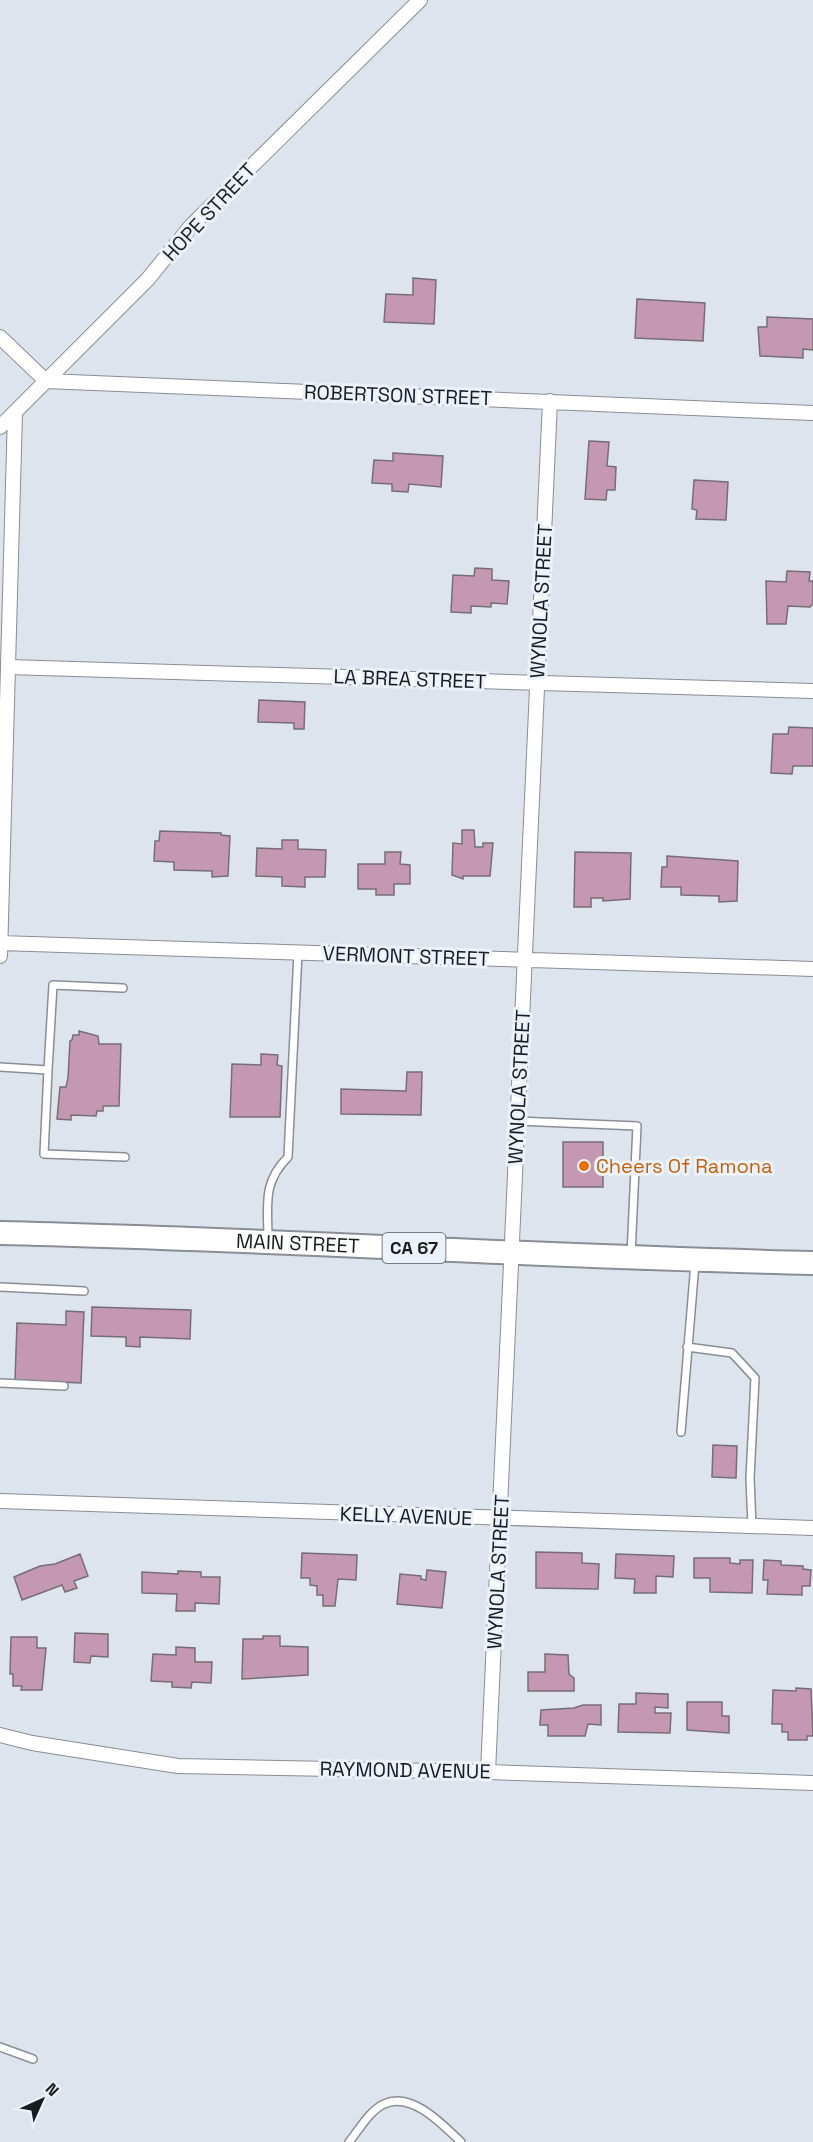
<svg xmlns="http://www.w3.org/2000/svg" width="813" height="2142" viewBox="0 0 813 2142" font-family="'Space Grotesk',sans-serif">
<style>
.building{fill:#c498b2;stroke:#776e73;stroke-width:1.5}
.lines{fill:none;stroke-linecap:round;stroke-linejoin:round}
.lane-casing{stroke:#888d96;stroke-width:10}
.street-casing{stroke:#888d96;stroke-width:16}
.primary-casing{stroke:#888d96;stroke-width:26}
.lane{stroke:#fff;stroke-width:7}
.street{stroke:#fff;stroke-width:14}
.primary{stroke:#fff;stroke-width:22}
.food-dot{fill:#e8710a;stroke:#ebf2fb;stroke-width:2}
.labels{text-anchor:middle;stroke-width:6;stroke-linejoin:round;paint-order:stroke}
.shield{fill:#ebf2fb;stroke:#585c61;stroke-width:1.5}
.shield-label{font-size:18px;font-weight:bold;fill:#191c1f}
.street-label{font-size:20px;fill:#191c1f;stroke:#ebf2fb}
.food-label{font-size:20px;fill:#c56008;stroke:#ebf2fb;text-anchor:start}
</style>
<rect width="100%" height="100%" fill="#dee4ee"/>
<path class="building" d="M413,278l23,2 -2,44 -50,-2 2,-28 27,1z
M637,299l68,4 -2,38 -68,-3z
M767,317l46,2v31l-10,-1v9l-43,-2 -2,-29h9z
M589,441l20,1 -2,24 9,1 -1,23h-8l-1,10 -21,-1z
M393,453l50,3 -2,31 -32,-3 -1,8 -16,-1v-7l-20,-1 2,-23 19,1z
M694,480l34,2 -2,38 -30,-1 1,-9 -5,-1z
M475,568l17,1v11l17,1 -2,23 -16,-1v4l-20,-1v7l-20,-1 2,-37 21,1z
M787,571l23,1 -1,9h4v23l-3,3 -22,-1 -2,18h-19l-1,-43 20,1z
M259,700l46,2 -1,27h-10v-6l-36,-1z
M789,727l24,1v38h-20l-1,8 -21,-1 2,-39h15z
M462,830h12l1,17h8v-4h10l-3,33h-27v3l-11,-4 1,-32 9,1z
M160,831l61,2v2l9,1 -2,40 -16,1v-6l-38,-1v-8l-20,-1 1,-20h4z
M282,840h16v9l28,1 -1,27h-20v10l-23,-1v-9l-26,-1 1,-28 25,1z
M385,852h16l-1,12 10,1v19h-16v11h-18v-6h-18v-25h27z
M575,852l56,1 -1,46 -27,2v-3h-12v9h-17z
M667,856l71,5 -1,40 -18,1v-6l-38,-1v-8h-20l1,-20h5z
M79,1031l19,5 1,8h22l-2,62h-16v5h-6l-1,5 -25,-1v5l-14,-1 3,-32h6l2,-9 2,-37 2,-1 1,-5h6z
M261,1054l17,1 -1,10 5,1 -2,51h-50l2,-53 29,1z
M407,1072h15l-1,43 -80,-1v-25l65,2z
M563,1142h40v45h-40z
M92,1307l99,3 -1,29 -50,-2v10l-14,-1v-9l-35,-1z
M66,1311l18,1 -3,71 -66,-3 2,-57 49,2z
M713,1445l24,1 -1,32 -24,-1z
M536,1552l46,1v10l17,1 -1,25 -62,-1z
M302,1553l55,2 -1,25 -18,-1 -3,27h-12v-11h-6v-9l-7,-1v-7h-9z
M80,1554l8,22 -14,5 3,7 -12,4 -3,-7 -40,15 -8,-23 26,-11 15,-2z
M616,1554l58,2 -1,21 -17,-1v17h-22l1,-14 -20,-1z
M694,1558h36v5l10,1v-4h13l-1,33 -42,-1v-14h-16z
M764,1560l17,1v4l22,1v3l8,1 -1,16h-8v9l-35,-1 1,-14h-5z
M427,1570l19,2 -4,36 -45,-4 3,-30 21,2v3l5,1z
M178,1571l23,1v5h19l-1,27 -24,-1v8h-19l1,-17 -35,-1v-21l36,2z
M75,1633l33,1v23l-17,-1 -1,7 -16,-1z
M263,1636h17v10l28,1v28l-66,4 1,-40h20z
M11,1637h26v11h9l-4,42h-21l1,-4h-9v-12h-3z
M176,1647l19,1v14h17l-1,21 -19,-1 -1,6 -19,-1v-5l-21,-1 2,-27 23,1z
M545,1654l23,1 1,19 5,4v13h-46v-19h17z
M796,1688l15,1 2,47h-6v4h-19v-8h-6v-8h-10l1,-34 23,1z
M636,1693l32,1v14l-13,-1v6h16l-1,20 -52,-1 1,-28h17z
M687,1702h35v14h7v17l-42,-3z
M583,1705h18v20l-13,-1 -3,12h-37v-11h-8l1,-15 33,-2z"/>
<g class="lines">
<g class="lane-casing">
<path id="lane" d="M0,1067l48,3 5,-85 70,3
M48,1070l-4,84 81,3
M517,1121l120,5 -6,129
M268,1240c0,-35 -6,-57 20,-83l10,-204
M0,1287l84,4
M687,1347l45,6 23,25 -5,100 2,48
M0,1383l64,3
M681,1432l14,-169
M0,2047l33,12
M349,2142c10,-12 20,-31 35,-38 28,-13 59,21 77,38"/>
</g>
<g class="street-casing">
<path id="street" d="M0,337l46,44 767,32
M0,427l148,-148 43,-53 229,-226
M8,667l805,24
M0,943l813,26
M0,956l15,-543
M0,1501l813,27
M0,1735l32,8 146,23 310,6 325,11
M488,1772l62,-1371"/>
</g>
<g class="primary-casing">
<g id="primary">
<path id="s1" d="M0,1233c271,6 542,24 813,30"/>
</g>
</g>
<use href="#lane" class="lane"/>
<use href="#street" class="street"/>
<use href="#primary" class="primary"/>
</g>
<circle class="food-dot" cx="584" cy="1166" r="6"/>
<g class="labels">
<rect class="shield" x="382.5" y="1233" width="63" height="30" rx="4.5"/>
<g class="shield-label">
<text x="414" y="1254">CA 67</text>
</g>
<g class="street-label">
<text transform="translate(209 212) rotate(-47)" y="7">HOPE STREET</text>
<text transform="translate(398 395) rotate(2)" y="7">ROBERTSON STREET</text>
<text transform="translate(541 601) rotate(-87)" y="7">WYNOLA STREET</text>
<text transform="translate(410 679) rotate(2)" y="7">LA BREA STREET</text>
<text transform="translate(406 956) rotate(2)" y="7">VERMONT STREET</text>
<text transform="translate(519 1087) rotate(-87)" y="7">WYNOLA STREET</text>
<text dy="7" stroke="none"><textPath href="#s1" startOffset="298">MAIN STREET</textPath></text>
<text transform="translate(406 1516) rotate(2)" y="7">KELLY AVENUE</text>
<text transform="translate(498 1572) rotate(-87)" y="7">WYNOLA STREET</text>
<text transform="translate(405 1770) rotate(1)" y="7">RAYMOND AVENUE</text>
</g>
<g class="food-label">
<text x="596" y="1173">Cheers Of Ramona</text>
</g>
</g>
<g transform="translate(42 2100) rotate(45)" stroke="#ebf2fb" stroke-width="4.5" paint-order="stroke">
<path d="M0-4.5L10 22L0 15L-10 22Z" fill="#191c1f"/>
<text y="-9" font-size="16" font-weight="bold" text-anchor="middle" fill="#191c1f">N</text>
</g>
</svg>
